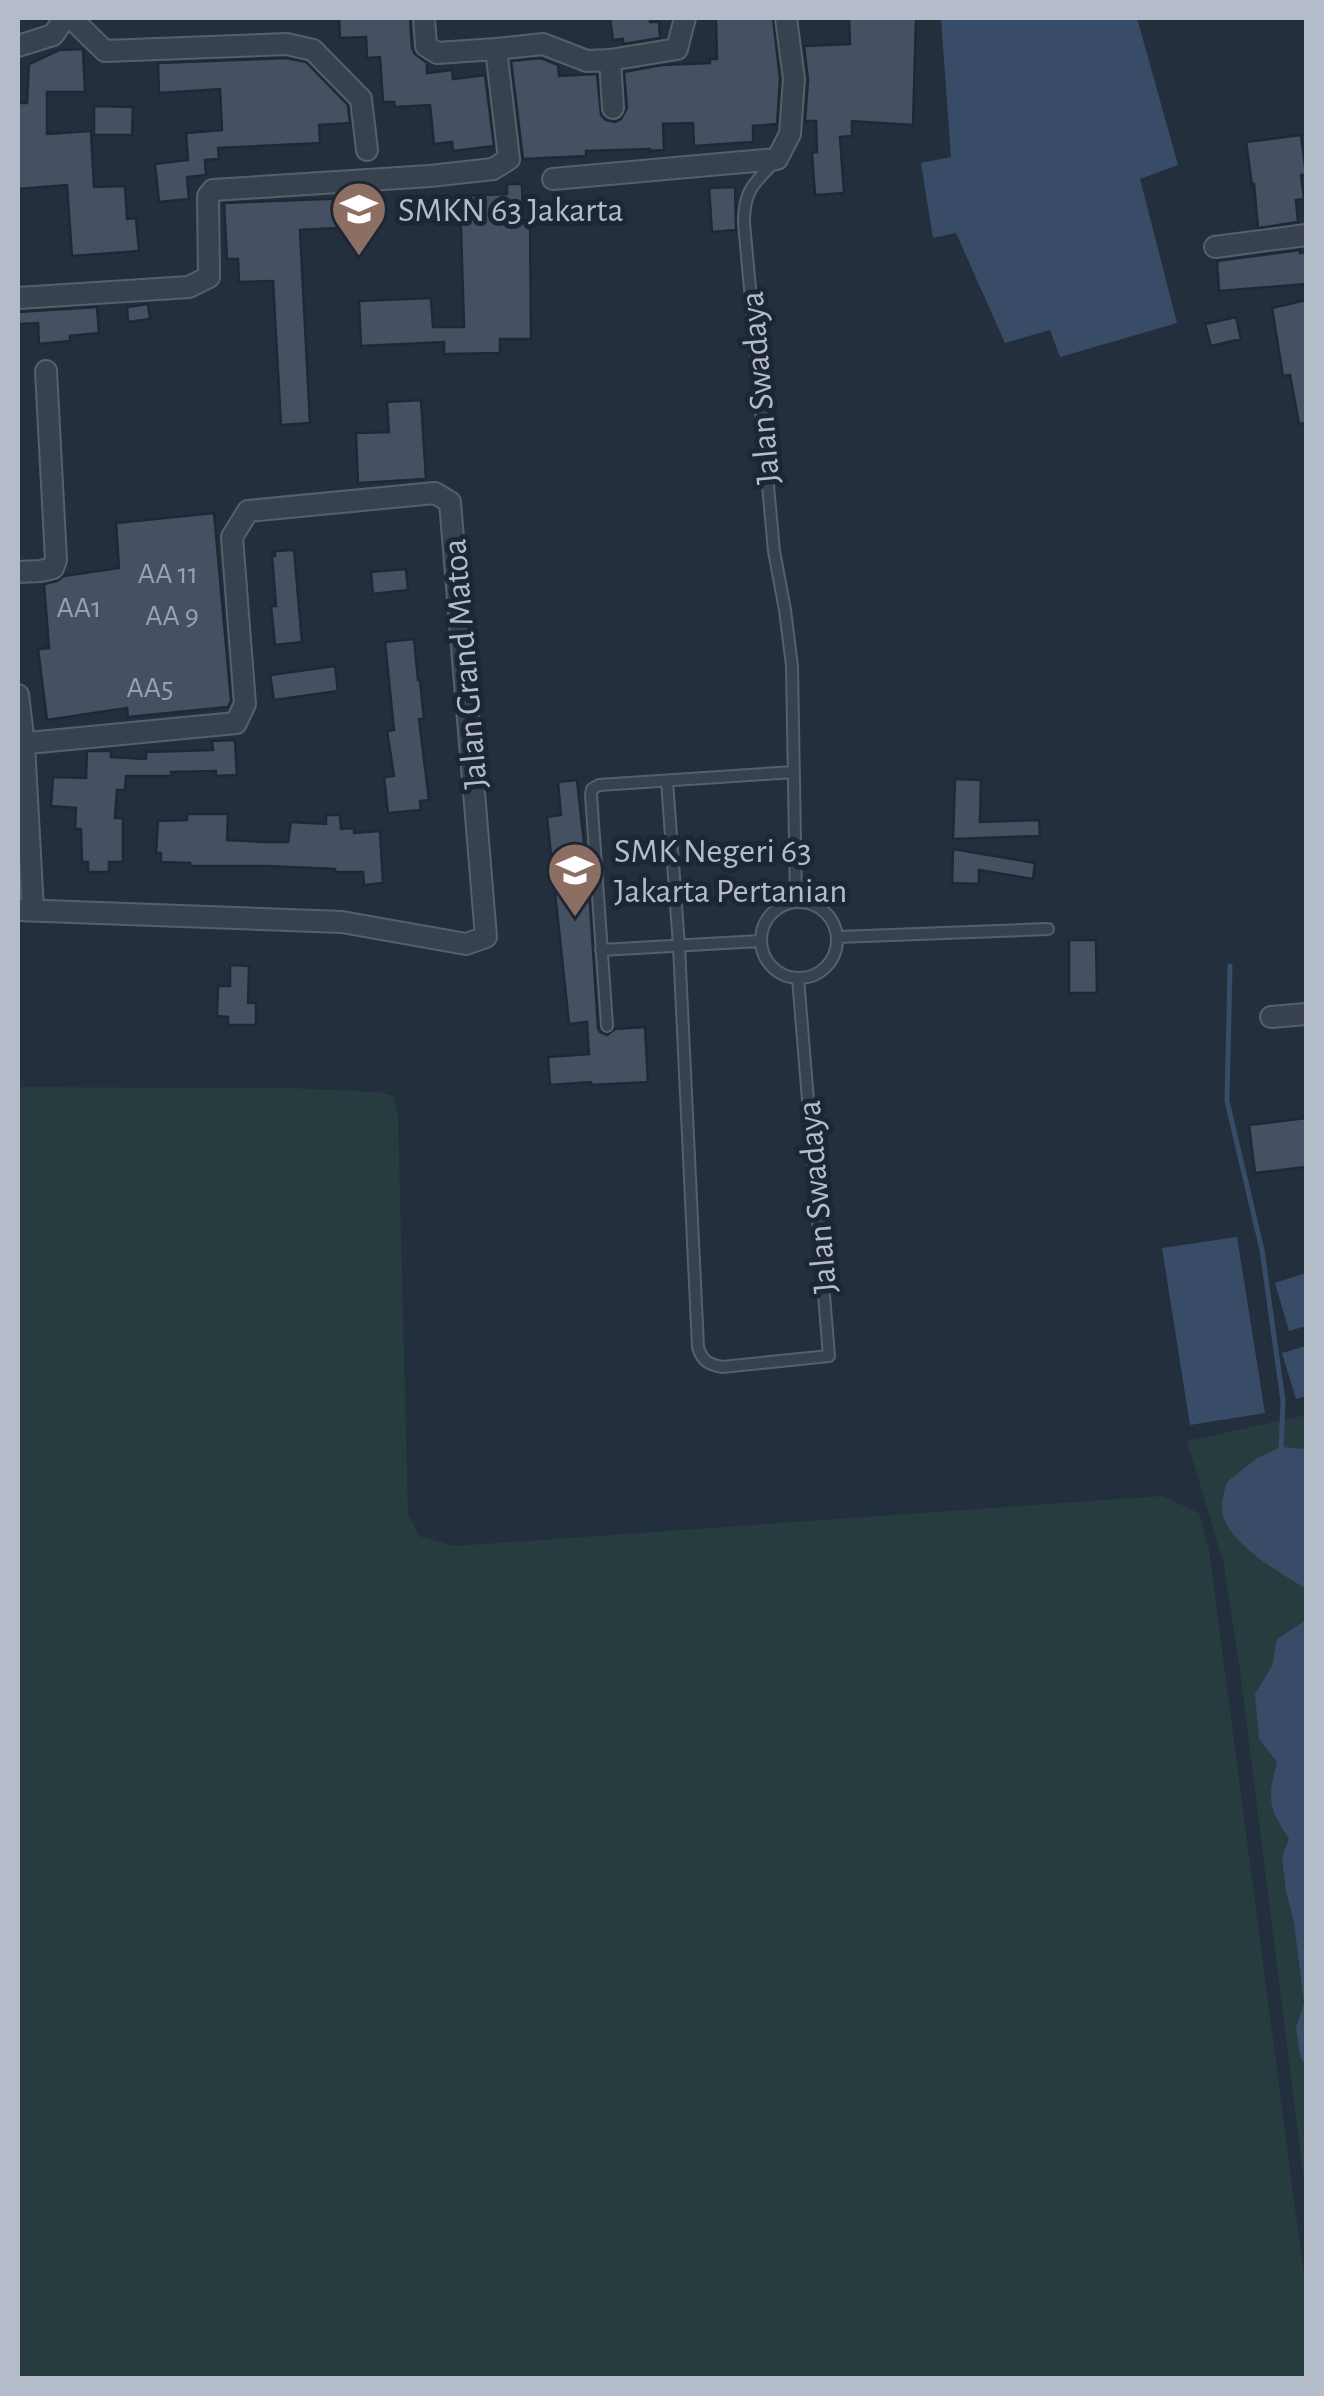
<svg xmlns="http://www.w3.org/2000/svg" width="1324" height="2396" viewBox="0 0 1324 2396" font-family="'Alegreya Sans',sans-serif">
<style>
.green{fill:#263c3f}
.water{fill:#394c67}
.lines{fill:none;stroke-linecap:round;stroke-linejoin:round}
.stream{stroke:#394c67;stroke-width:5}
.building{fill:#455162;stroke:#1f2835;stroke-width:2.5}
.service-casing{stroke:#565f6c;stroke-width:14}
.minor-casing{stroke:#565f6c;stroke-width:24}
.service{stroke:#38414e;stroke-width:10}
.minor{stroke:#38414e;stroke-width:20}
.labels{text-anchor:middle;stroke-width:10;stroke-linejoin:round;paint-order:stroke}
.number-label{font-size:30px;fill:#98a1af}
.poi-label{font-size:35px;fill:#b4bcc9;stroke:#1d2633;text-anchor:start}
.street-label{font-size:35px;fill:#b4bcc9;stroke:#1d2633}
</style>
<rect width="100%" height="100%" fill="#242f3e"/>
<path class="green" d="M18,1087l272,1 88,4 15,4 5,19 10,399 11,22 35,10 709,-50 36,17 10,37 97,742v86h-1288z
M1306,1415v782l-67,-533 -15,-99 -37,-124z"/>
<path class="water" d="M941,18h196l41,147 -38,14 37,144 -117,34 -10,-27 -45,13 -49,-110 -23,5 -12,-75 30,-6z
M1237,1237l28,176 -75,12 -28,-177z
M1306,1273v53l-17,5 -14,-48z
M1306,1346v50l-10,3 -14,-46z
M1281,1447l25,2v140c-26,-17 -85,-48 -84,-83 0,-8 3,-17 5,-24l30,-24z
M1306,1620v443l-1,1 -5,-8 -4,-28 8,-25 -10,-82 -8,-29 -4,-35 7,-18c-21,-32 -22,-40 -12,-77l-18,-23 -4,-45 17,-28 5,-27z"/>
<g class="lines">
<path class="stream" d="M1230,966l-3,135 35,149 21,151 -2,46 3,7"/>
</g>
<path class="building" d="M339,18h71l2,30 3,6 12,9v10l25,-3 1,9 32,-4 9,71 -41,5 -1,-9 -18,2 -4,-39 -35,2 -1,-5h-11l-3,-45 -13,1 -1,-21 -26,1z
M650,18v4h9l1,16 -37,6v-5l-10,1 -3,-21z
M716,18h57l7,61 -3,45 -24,2v16l-59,4 -1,-23 -30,1 1,26 -14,1v-2l-64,2v5l-63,3 -12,-98 30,-3 17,7 1,11 38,-2 4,41 5,5 9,2 6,-3 6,-11 -3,-36 38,-7 48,-2v-4h7z
M849,18h67l-3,107 -61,-4v15l-12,1 4,56 -29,2 -3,-42 5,-1 -1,-31h-11l3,-41 -4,-34 46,-2z
M83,49l2,43h-38v42l44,-3 3,56 31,-1 2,33 9,-1 3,33 -67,5 -5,-71 -49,4v-86h9l2,-39 30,-14z
M286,58l20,4 42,43 2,18 -31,2 1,18 -102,5 1,11 -14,1 1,15 -19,2 2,22 -30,3 -4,-38 33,-4 -2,-27 36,-3 -2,-41 -61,4 -1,-30z
M94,106l39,1 -1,28h-38z
M1301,135l5,40h-5l3,24 -8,1 2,22 -40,6 -4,-44 -2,1 -6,-43z
M507,184h15l1,32h7l1,123h-31v14l-56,1v-12l-83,4 -2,-45 72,-3 2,29h31l-4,-131 47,-2z
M735,187l1,43 -24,2 -3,-44z
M353,198l2,29 -55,3 10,193 -29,2 -8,-144 -34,1 -1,-23h-11l-3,-56z
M1300,250v3l6,-1v32l-87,7 -2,-30z
M1306,300v123l-7,1 -9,-49 -7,1 -11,-68z
M148,304l2,15 -22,3 -1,-15z
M97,307l2,26 -29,3v5l-31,3 -1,-21 -20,1v-12z
M1236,317l5,22 -30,7 -6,-22z
M421,400l5,79 -68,4 -2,-50 33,-1 -2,-30z
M214,513l17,188 -3,6 -100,10 -1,-9 -80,12 -9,-71 11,-1 -5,-64 13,-3 7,-5 55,-8 -3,-45z
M294,550l8,92 -27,3 -4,-39h5l-4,-50h3v-5z
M406,569l2,21 -35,4 -2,-22z
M414,639l4,41h2l4,39h-5l10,81 -9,1 1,9 -33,3 -4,-36 10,-1 -7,-45 7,-1 -9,-88z
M335,666l3,25 -64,9 -4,-25z
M235,740l2,35 -21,1v-5l-45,1v4h-45l-1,14h-8l-2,28h8v44h-14v10h-21v-10h-6l-1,-33h-6l1,-21 -25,-2 2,-29 33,1 1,-27h24v6l35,2v-7l67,-2 -1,-9z
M955,779l26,1 -1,42 59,-2 1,16 -87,3z
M577,780l12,108 9,140 2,4 7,3 8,-6 30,-2 3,55 -57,3v-3l-41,3 -2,-28 41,-3 -2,-32 -18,2 -22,-207 14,-2 -3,-33z
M187,814h41l-1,26 36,2h25l3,-20 35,2v-9h14l1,14 13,-1v5l26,-2 3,52 -19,2 -1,-13h-28v-3l-68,-3h-77v-3l-29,-1v-9h-5l2,-32 29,-1z
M953,849l82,14 -2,16 -54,-9v14l-27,-1z
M1069,940h27l1,53h-28z
M230,965l19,1 -1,37h8v22h-28v-8l-11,-1 1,-30h12z
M1306,1118v49l-51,6 -6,-48z"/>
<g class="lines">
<g class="service-casing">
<path id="service" d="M776,160c-22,24 -32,29 -32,63l30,328 11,59 7,56 4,235
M667,781l12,165 19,401c4,14 10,17 24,20l107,-11 -31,-378
M761 940a38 38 0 1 1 76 0a38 38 0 1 1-76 0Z
M838,937l210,-8
M601,950l159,-9
M607,1026l-16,-232 1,-5 7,-4 195,-13"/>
</g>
<g class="minor-casing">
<path id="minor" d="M71,18l34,33 182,-7 26,6 48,49 6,51
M424,18l2,28 11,7 59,-4
M18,46l35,-11 12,-17
M613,108l-3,-48 67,-11 8,-31
M553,179l224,-20 13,-25 4,-55 -8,-61
M1215,247l91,-12
M18,298l171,-11 20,-10 -1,-81 5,-6 217,-14 63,-7 16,-10 -13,-110 47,-5 44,17 23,-1
M18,572l23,-1 12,-3 3,-8 -10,-189
M18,695l6,49 9,166
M18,744l218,-21 9,-19 -13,-167 16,-26 187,-18 15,9 36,435 -20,7 -124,-22 -324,-12
M1271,1017l35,-3"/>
</g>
<use href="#service" class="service"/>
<use href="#minor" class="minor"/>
</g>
<defs>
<g id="school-pin" transform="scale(2.875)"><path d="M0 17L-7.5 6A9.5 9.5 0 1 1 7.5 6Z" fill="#8d6e63" stroke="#1d2633"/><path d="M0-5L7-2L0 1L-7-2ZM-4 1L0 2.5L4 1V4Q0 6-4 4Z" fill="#fff"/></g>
</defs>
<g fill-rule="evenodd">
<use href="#school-pin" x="359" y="209"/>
<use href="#school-pin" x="575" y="870"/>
</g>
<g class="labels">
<g class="number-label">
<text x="168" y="583">AA 11</text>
<text x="79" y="617">AA1</text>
<text x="172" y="625">AA 9</text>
<text x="150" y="697">AA5</text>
</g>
<g class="poi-label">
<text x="398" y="221">SMKN 63 Jakarta</text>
<text x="614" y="862">SMK Negeri 63<tspan x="614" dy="40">Jakarta Pertanian</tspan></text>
</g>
<g class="street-label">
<text transform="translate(759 388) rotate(-95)" y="12">Jalan Swadaya</text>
<text transform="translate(464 664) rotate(-95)" y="12">Jalan Grand Matoa</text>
<text transform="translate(816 1197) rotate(-95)" y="12">Jalan Swadaya</text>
</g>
</g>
<rect width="1324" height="2396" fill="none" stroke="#b4bcc9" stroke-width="40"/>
</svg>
